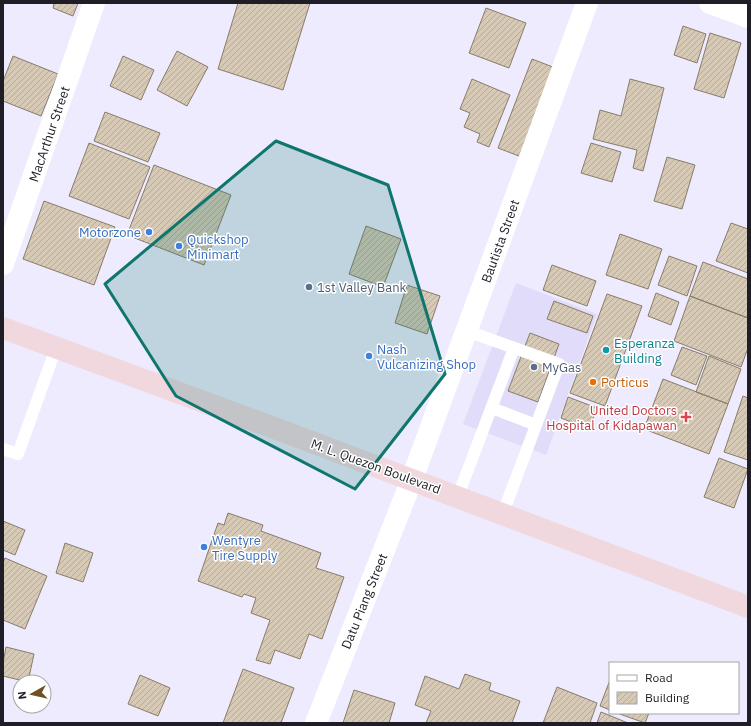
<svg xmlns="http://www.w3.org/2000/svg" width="751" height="726" viewBox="0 0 751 726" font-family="'IBM Plex Sans',sans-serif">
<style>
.built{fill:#e0dcfa}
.building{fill:url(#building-hatch);stroke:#897c6a}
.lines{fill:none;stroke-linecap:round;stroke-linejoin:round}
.service{stroke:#fff;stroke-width:12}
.minor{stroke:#fff;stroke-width:22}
.trunk{stroke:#f0d8de;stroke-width:22}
.marked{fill:#0f766e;fill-opacity:0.2;stroke:#0f766e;stroke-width:3;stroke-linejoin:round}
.shop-dot{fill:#3f7fe0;stroke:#fff;stroke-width:1.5}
.service-dot{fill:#5c6f8a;stroke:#fff;stroke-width:1.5}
.culture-dot{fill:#0f9aa8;stroke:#fff;stroke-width:1.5}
.food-dot{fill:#e8710a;stroke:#fff;stroke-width:1.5}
.health-dot{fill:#e0444e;stroke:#fff;stroke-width:1.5}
.labels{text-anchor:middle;stroke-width:3;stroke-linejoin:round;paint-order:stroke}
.street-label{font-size:13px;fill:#1f1e26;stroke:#fff}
.shop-label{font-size:13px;fill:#366cbe;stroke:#fff;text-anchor:start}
.service-label{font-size:13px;fill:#4e5e75;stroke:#fff;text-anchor:start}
.culture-label{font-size:13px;fill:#0d838f;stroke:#fff;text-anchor:start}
.food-label{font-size:13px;fill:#c56008;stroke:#fff;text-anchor:start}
.health-label{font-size:13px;fill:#be3a42;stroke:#fff;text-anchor:end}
</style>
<defs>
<pattern id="building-hatch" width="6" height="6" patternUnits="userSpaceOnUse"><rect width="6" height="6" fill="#d6c9b5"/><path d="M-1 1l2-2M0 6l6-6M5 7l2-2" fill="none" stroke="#b7ac9c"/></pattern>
</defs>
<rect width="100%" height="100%" fill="#edebfd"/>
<path class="built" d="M516,283l81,31 -51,141 -83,-31z"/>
<path class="building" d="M54,3h24l-5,13 -20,-8z
M238,3h72l-27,87 -65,-21z
M486,8l40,15 -17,45 -40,-15z
M683,26l23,8 -9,29 -23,-8z
M710,33l31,10 -17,55 -30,-9z
M177,51l31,16 -21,39 -30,-16z
M13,56l45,18 -17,42 -38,-15v-20z
M123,56l31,14 -13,30 -31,-14z
M532,59l26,10 -34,89 -26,-10z
M472,79l38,16 -21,52 -12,-5 3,-8 -16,-7 6,-14 -10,-4z
M630,79l34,9 -21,83 -10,-3 4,-18 -44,-11 7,-29 21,6z
M105,112l55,21 -12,29 -54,-21z
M89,143l61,24 -21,52 -60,-23z
M591,143l30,9 -9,30 -31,-9z
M667,157l28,8 -13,44 -28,-8z
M154,165l77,30 -27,70 -77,-30z
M44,201l71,26 -21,58 -71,-26z
M731,223l17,6v44l-32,-12z
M366,226l35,13 -18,48 -34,-13z
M620,234l42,15 -14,40 -42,-14z
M669,256l28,10 -10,30 -29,-11z
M703,262l45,17v39l-58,-22z
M552,265l44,16 -9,25 -44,-16z
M407,285l33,11 -13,38 -32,-11z
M656,293l23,9 -8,23 -23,-9z
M607,294l35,12 -37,100 -35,-13z
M690,296l58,22v30l-7,19 -67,-26z
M554,301l39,15 -6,17 -40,-14z
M530,333l29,11 -21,58 -30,-11z
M682,347l25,9 -11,29 -25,-10z
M709,356l32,13 -13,35 -32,-12z
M663,379l65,25 -19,50 -65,-25z
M743,396l5,2v62l-24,-8z
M568,397l29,11 -8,21 -28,-11z
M719,458l29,11 -14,39 -30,-11z
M228,513l35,12 -2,6 60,22 -5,15 28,9 -22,62 -13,-5 -9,25 -25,-9 -5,14 -14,-4 14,-40 -19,-7 5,-15 -12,-4 -2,3 -44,-16 20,-58 6,2z
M3,521l22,9 -10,25 -12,-5z
M65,543l28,10 -10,29 -27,-9z
M5,558l42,18 -22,53 -22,-9v-57z
M6,647l28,7 -6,28 -25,-6v-13z
M243,669l51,19 -13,35h-58z
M465,674l26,9 -2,7 31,11 -8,22h-86l5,-12 -16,-6 10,-29 34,13z
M140,675l30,13 -12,28 -30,-12z
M610,680v30l-10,-4z
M557,687l40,16 -7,20h-47z
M354,690l41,13 -6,20h-46z
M601,712l27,11h-31z
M617,713h32l-4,10z"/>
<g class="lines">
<path class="service" d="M467,331l92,33 -56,149
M492,408l44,17
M3,449l15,5 38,-106
M458,496l56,-148"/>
<path class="minor" d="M710,3l38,14
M3,264l91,-261
M316,723l96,-244 175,-476"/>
<path class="trunk" d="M3,328c249,91 498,184 745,279"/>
</g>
<path class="marked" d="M276,141l112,44 57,189 -90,115 -179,-93 -71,-112z"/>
<g class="shop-dot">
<circle cx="149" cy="232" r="4"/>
<circle cx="179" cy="246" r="4"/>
<circle cx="369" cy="356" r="4"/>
<circle cx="204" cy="547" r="4"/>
</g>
<g class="service-dot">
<circle cx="309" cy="287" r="4"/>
<circle cx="534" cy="367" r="4"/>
</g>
<circle class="culture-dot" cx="606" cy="350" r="4"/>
<circle class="food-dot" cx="593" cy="382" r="4"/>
<path class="health-dot" d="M684 411h4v4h4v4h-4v4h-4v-4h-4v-4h4z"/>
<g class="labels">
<g class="street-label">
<text transform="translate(49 134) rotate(-71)" y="5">MacArthur Street</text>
<text transform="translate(500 241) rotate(-70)" y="5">Bautista Street</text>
<text transform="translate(376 466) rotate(20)" y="5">M. L. Quezon Boulevard</text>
<text transform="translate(364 601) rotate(-68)" y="5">Datu Piang Street</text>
</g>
<g class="shop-label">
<text x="141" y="237" text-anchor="end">Motorzone</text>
<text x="187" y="244">Quickshop<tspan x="187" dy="15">Minimart</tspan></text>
<text x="377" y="354">Nash<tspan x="377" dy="15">Vulcanizing Shop</tspan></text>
<text x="212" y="545">Wentyre<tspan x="212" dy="15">Tire Supply</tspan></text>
</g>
<g class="service-label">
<text x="317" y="292">1st Valley Bank</text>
<text x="542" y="372">MyGas</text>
</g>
<g class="culture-label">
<text x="614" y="348">Esperanza<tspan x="614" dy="15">Building</tspan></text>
</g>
<g class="food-label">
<text x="601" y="387">Porticus</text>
</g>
<g class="health-label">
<text x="677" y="415">United Doctors<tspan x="677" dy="15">Hospital of Kidapawan</tspan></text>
</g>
</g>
<rect width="751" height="726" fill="none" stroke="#1f1e26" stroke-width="8"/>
<rect x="609" y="662" width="130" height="52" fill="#ffffff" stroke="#a5a5a8"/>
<rect x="617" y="675" width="20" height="6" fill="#ffffff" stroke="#a5a5a8"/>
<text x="645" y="682" font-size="12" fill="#1f1e26">Road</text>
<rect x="617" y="692" width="20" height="12" fill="url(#building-hatch)" stroke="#a5a5a8"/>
<text x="645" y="702" font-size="12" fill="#1f1e26">Building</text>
<g transform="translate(32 694) rotate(262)"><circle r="19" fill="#ffffff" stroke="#a5a5a8"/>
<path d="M0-3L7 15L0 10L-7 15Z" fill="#6f5125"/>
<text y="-6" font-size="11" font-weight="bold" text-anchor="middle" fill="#1f1e26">N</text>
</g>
</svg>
